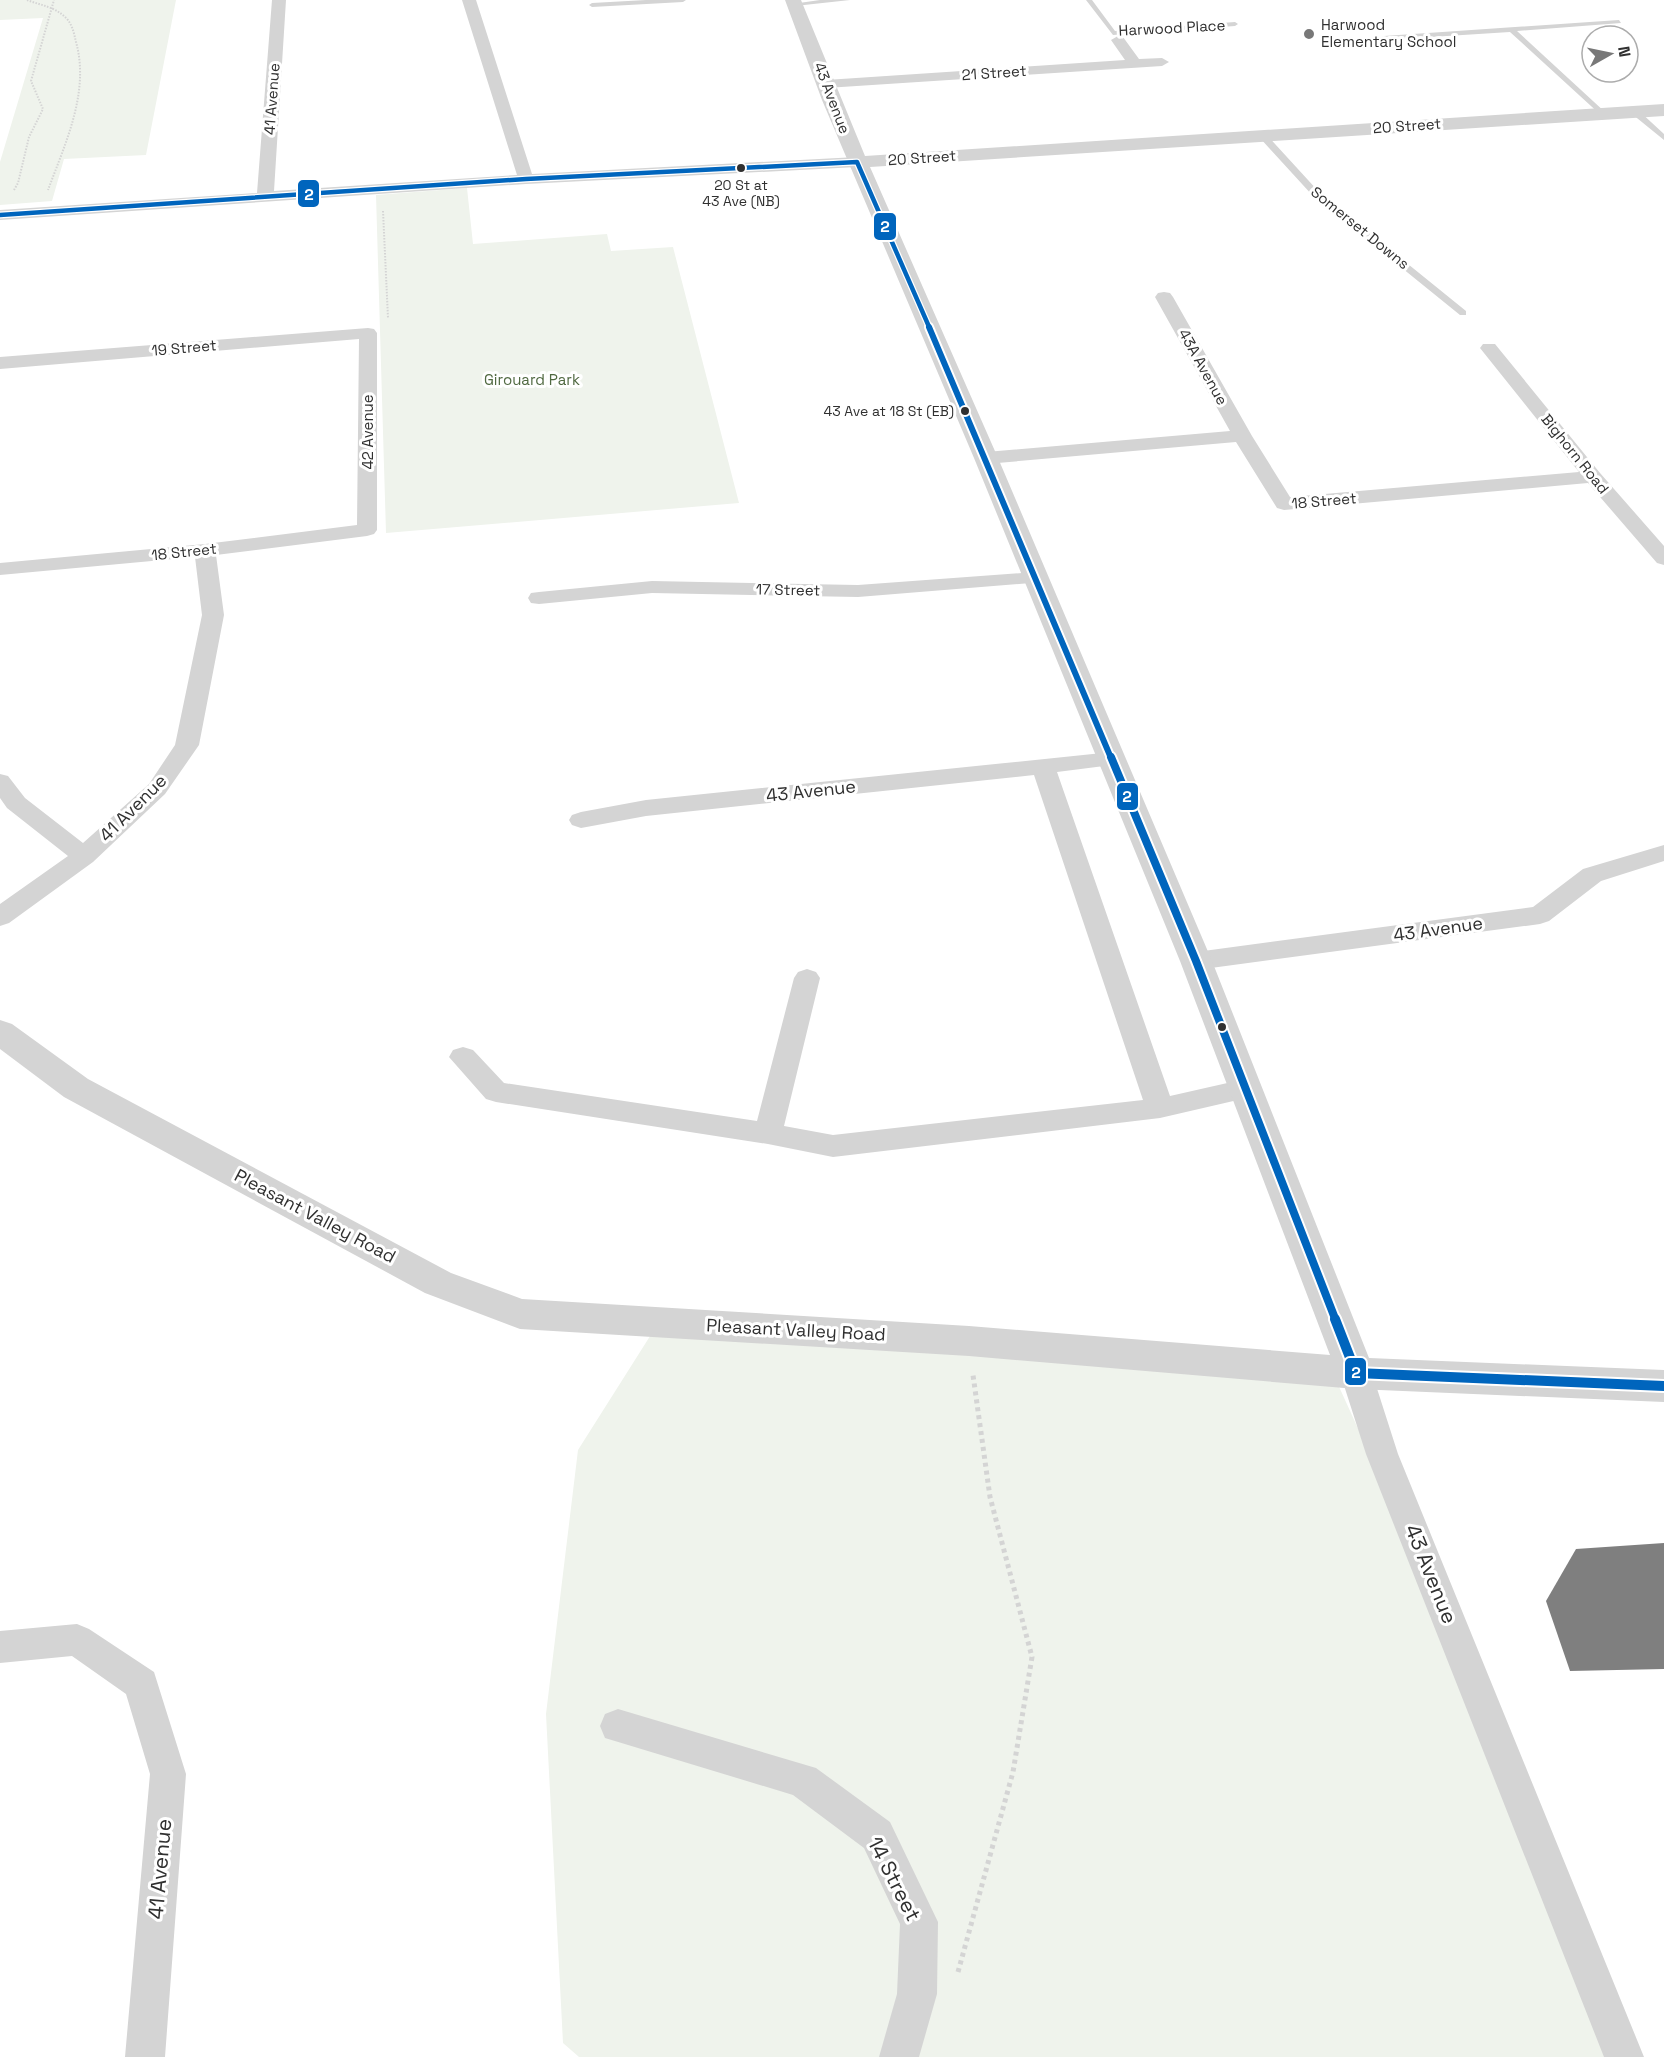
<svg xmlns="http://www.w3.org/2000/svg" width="1664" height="2057" viewBox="0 0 1664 2057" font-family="'Space Grotesk',sans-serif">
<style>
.green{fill:#eff3ec}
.building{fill:#7f7f7f}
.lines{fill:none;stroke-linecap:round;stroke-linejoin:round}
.path-far1{stroke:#d4d4d4;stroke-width:2;stroke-dasharray:1.5 1.5;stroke-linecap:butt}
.path{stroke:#d4d4d4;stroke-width:5;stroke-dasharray:4 4;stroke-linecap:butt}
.service{fill:#d4d4d4;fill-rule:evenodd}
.minor{fill:#d4d4d4;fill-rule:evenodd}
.tertiary{fill:#d4d4d4;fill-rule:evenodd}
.bus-1-far3-casing{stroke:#fff;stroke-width:7}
.bus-1-far2-casing{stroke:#fff;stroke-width:10}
.bus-1-far1-casing{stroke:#fff;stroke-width:12}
.bus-1-casing{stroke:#fff;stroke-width:14}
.bus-1-far3{stroke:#0065bd;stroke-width:4.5}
.bus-1-far2{stroke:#0065bd;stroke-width:6}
.bus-1-far1{stroke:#0065bd;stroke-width:8}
.bus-1{stroke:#0065bd;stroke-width:10}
.poi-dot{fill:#787878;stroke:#fff;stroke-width:2}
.bus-dot{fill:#303030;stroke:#fff;stroke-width:2}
.labels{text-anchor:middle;stroke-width:6;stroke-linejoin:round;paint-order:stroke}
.far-bus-label{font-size:14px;fill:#303030;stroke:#fff}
.far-poi-label{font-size:15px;fill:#303030;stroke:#fff;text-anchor:start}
.far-street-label{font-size:15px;fill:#303030;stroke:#fff}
.far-park-label{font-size:15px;fill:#506941;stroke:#fff}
.street-label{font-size:18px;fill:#303030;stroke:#fff}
.near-street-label{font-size:21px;fill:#303030;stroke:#fff}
.line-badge{stroke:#fff;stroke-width:2}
.badge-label{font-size:16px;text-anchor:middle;font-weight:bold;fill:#fff}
</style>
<rect width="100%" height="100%" fill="#fff"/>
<path class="green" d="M0,0h176l-30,155 -82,4 -12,42 -52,4v-43l43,-144 -43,2z
M467,188l6,56 134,-10 4,17 62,-4 66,256 -353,30 -10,-338z
M652,1333l674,25 167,368 140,331h-1054l-16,-14 -17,-329 32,-264z"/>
<path class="building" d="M1664,1543v126l-94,2 -24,-70 30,-52z"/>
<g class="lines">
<path class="path-far1" d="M27,0c13,5 28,7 38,17 7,6 9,16 11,25 14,50 -11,102 -28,148
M14,190l4,-7 11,-46 14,-28 -12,-28 23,-81
M383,211l5,107"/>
<path class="path" d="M958,1972l55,-200 19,-115 -42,-160 -17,-122"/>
<path class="service" d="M646,0h40l-3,2 -91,5 -3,-2 3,-2z
M820,0h30l-55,6 -3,-2z
M1086,0h6l23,31 120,-9 3,2 -3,2 -122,9z
M1619,20l2,3 -104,8 89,82 1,2 -4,2 -93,-85 -126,8 -4,-2 4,-2z
M1632,110h6l26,24v6l-32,-26z
M1260,134h6l53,58 147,119v4h-6l-147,-119 -53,-58z"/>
<path class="minor" d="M272,0h14l-12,191 243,-16 -55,-175h14l56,174 325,-17 8,5 -8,5 -331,17 -526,36v-10l257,-17z
M1118,36l5,1 16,22 23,-1 7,4 -7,4 -336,22 -7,-4 7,-4 299,-20 -14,-20z
M1164,292l6,1 3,4 79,139 38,61 289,-25 -99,-124 3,-4h12l105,129 64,73v19l-7,-2 -69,-80 -304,27 -7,-2 -41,-66 -250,22 -7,-2 -3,-4 3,-4 7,-2 244,-21 -75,-134 3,-4z
M368,328l6,1 3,4v197l-3,4 -7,2 -151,19 8,60 -25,130 -34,49 -72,68 -84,61 -9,3v-22l68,-48 -61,-48 -7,-10v-24l8,2 17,22 58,45 66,-59 26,-39 27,-130 -7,-58 -195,18v-12l205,-19 152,-19 2,-186 -359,30v-12z
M1036,572l7,2 4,4 -4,4 -185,15 -206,-4 -113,11 -8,-1 -3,-5 3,-5 8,-1 113,-11 206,4z
M1112,752l8,2 4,5 -4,5 -63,8 113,324 75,-17 10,3 4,7 -4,7 -95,22 -327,39 -65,-13 -272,-42 -10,-3 -37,-42 4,-7 10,-3 10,3 31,33 253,38 37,-143 4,-6 9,-3 9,3 4,6 -36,148 49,9 310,-35 -109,-325 -388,41 -65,12 -9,-3 -3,-5 3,-5 9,-3 65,-12z
M1664,845v16l-63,20 -52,40 -9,3 -344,46 -9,-3 -4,-6 4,-6 9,-3 337,-45 50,-38z
M1356,1360l11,4 5,9 26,81 246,603h-40l-238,-603 -26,-81 5,-9z
M77,1624l12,5 65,43 32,102 -21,283h-40l25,-283 -24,-80 -54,-38 -72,7v-32z
M618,1709l198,59 74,54 48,100 -1,72 -18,63h-40l18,-63 3,-70 -36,-76 -71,-53 -188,-57 -5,-12 5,-12z"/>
<path class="tertiary" d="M785,0h16l64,156 799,-52v12l-794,51 128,291 214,503 157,397 295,12v32l-308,-13 -387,-33 -449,-27 -95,-36 -361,-196 -64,-48v-29l12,4 76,55 363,194 71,26 447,27 361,29 -150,-394 -206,-503 -152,-358z"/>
<g class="bus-1-far3-casing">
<path id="bus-1-far3" d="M0,215l526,-36 331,-17 73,167"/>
</g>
<g class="bus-1-far2-casing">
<path id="bus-1-far2" d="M929,327l182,431"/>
</g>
<g class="bus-1-far1-casing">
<path id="bus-1-far1" d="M1111,757l85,204 140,360"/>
</g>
<g class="bus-1-casing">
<path id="bus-1" d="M1335,1319l21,54 308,13"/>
</g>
<use href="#bus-1-far3" class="bus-1-far3"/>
<use href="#bus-1-far2" class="bus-1-far2"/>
<use href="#bus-1-far1" class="bus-1-far1"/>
<use href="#bus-1" class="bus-1"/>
</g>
<circle class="poi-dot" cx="1309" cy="34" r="6"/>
<g class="bus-dot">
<circle cx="741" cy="168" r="5"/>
<circle cx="965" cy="411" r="5"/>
<circle cx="1222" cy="1027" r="5"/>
</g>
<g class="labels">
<g class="far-bus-label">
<text x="741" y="190">20 St at<tspan x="741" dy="16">43 Ave (NB)</tspan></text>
<text x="954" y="416" text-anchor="end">43 Ave at 18 St (EB)</text>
</g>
<g class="far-poi-label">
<text x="1321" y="30">Harwood<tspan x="1321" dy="17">Elementary School</tspan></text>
</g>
<g class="far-street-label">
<text transform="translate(1172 28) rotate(-3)" y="5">Harwood Place</text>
<text transform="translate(994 73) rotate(-4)" y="5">21 Street</text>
<text transform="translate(832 98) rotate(69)" y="5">43 Avenue</text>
<text transform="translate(272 99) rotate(-86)" y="5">41 Avenue</text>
<text transform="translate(1407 126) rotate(-4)" y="5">20 Street</text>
<text transform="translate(922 158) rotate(-4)" y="5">20 Street</text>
<text transform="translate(1360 228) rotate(39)" y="5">Somerset Downs</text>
<text transform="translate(184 348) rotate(-5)" y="5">19 Street</text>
<text transform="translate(1203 367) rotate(61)" y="5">43A Avenue</text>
<text transform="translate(368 432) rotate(-90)" y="5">42 Avenue</text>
<text transform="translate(1575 454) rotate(51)" y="5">Bighorn Road</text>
<text transform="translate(1324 501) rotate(-5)" y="5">18 Street</text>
<text transform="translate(184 552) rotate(-6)" y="5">18 Street</text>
<text transform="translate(788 590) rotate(1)" y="5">17 Street</text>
</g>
<g class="far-park-label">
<text x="532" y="385">Girouard Park</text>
</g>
<g class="street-label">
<text transform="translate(811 791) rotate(-6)" y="6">43 Avenue</text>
<text transform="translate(133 808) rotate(-45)" y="6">41 Avenue</text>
<text transform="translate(1438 929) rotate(-8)" y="6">43 Avenue</text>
<text transform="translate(315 1216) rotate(28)" y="6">Pleasant Valley Road</text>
<text transform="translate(796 1330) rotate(3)" y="6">Pleasant Valley Road</text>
</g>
<g class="near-street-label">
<text transform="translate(1431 1574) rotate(68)" y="7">43 Avenue</text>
<text transform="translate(160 1869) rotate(-85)" y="7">41 Avenue</text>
<text transform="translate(894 1879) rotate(63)" y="7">14 Street</text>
</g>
</g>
<g class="line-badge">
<rect x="297" y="179" width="23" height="29" rx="6" fill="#0065bd"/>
<rect x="873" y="212" width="24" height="29" rx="6" fill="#0065bd"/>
<rect x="1116" y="782" width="23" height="29" rx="6" fill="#0065bd"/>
<rect x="1344" y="1357" width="23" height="29" rx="6" fill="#0065bd"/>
</g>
<g class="badge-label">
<text x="309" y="200">2</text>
<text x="885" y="232">2</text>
<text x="1127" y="802">2</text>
<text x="1356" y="1378">2</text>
</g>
<g transform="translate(1610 54) rotate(81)"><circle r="28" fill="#ffffff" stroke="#acacac" stroke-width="1.5"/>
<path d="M0-4.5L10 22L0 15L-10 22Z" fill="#787878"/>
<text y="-9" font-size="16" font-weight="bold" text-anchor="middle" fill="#303030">N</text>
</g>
</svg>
